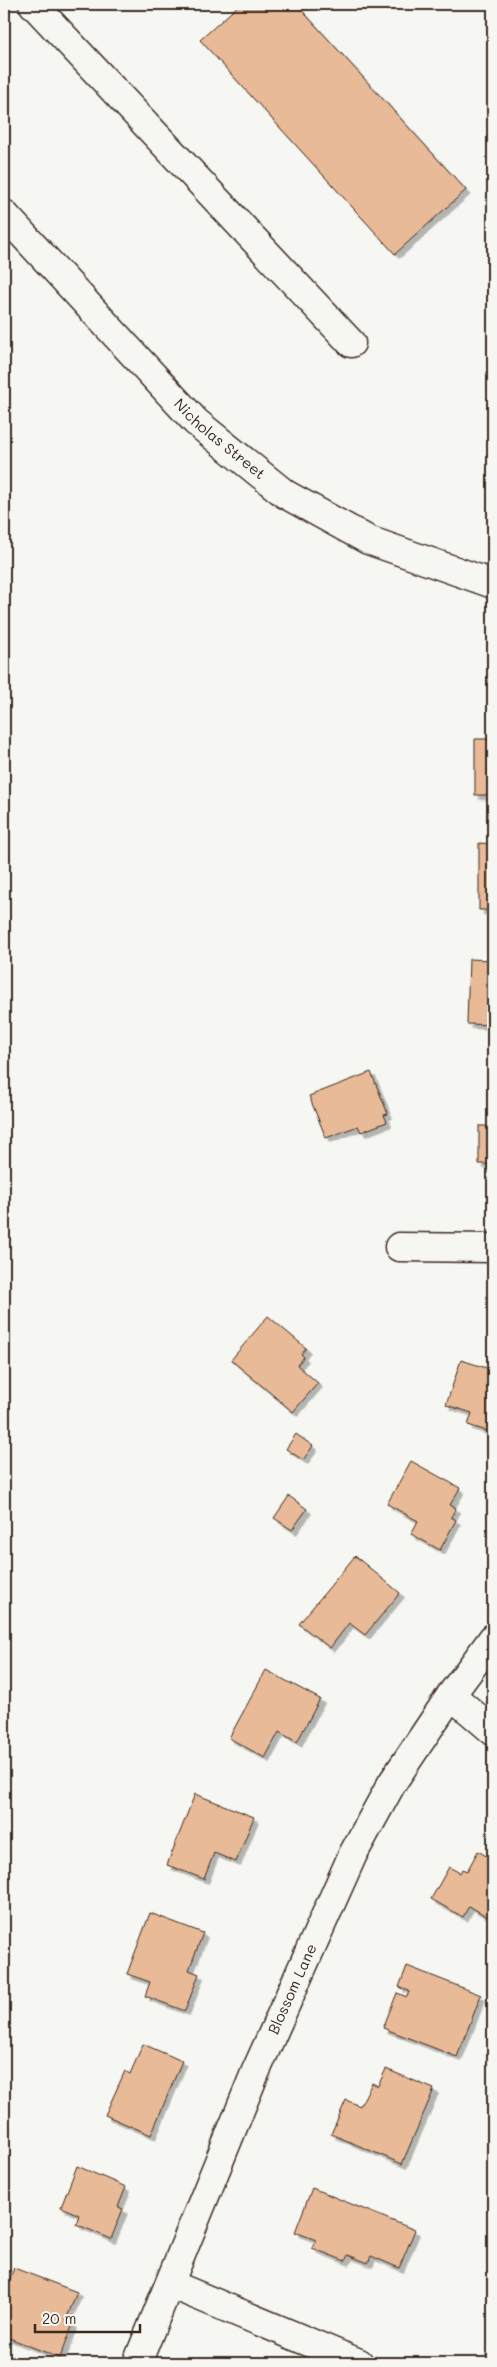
<svg xmlns="http://www.w3.org/2000/svg" width="497" height="2367" viewBox="0 0 497 2367" font-family="Mali,sans-serif">
<style>
.building{fill:#e8ba98;stroke:#3b2a1e;filter:url(#shadow)}
.lines{fill:none;stroke-linecap:round;stroke-linejoin:round}
.minor-casing{stroke:#3b2a1e;stroke-width:31}
.minor{stroke:#f6f6f2;stroke-width:28}
.labels{text-anchor:middle;stroke-width:4;stroke-linejoin:round;paint-order:stroke}
.street-label{font-size:15px;fill:#3b2a1e;stroke:#f6f6f2}
</style>
<defs>
<filter id="shadow"><feDropShadow dx="4.5" dy="4.5" stdDeviation="0" flood-color="#0004"/></filter>
</defs>
<rect width="100%" height="100%" fill="#f6f6f2"/>
<filter id="ink" filterUnits="userSpaceOnUse"><feTurbulence type="fractalNoise" baseFrequency=".02" numOctaves="2"/><feDisplacementMap in="SourceGraphic" scale="10" xChannelSelector="R" yChannelSelector="G"/><feConvolveMatrix kernelMatrix="1 2 1 2 8 2 1 2 1" color-interpolation-filters="sRGB"/></filter>
<g filter="url(#ink)">
<path class="building" d="M240,4h56l170,186 -71,64 -195,-214z
M475,739h18v56h-18z
M479,843l14,1v66h-14z
M469,959l24,1v65l-26,-1z
M371,1072l17,42 -4,1 3,7 -26,10 -3,-6 -32,12 -17,-42z
M479,1126h14v38h-14z
M268,1316l38,32 -5,6 3,3 -7,8 21,18 -25,29 -62,-52z
M461,1360l32,10v63l-25,-8 4,-12 -26,-8z
M296,1434l17,12 -10,14 -17,-11z
M411,1461l49,27 -10,17 6,3 -5,9 5,3 -16,30 -29,-16 7,-13 -31,-17z
M289,1496l18,13 -15,21 -18,-12z
M355,1556l45,37 -35,42 -16,-12 -19,25 -31,-24z
M266,1670l54,29 -23,43 -18,-10 -14,26 -36,-20z
M195,1794l59,23 -18,45 -22,-9 -10,26 -37,-14z
M478,1851l15,9v60l-24,-14 -6,11 -32,-18 18,-32 11,6 2,-4 5,2z
M150,1913l53,20 -14,37 10,4 -14,37 -40,-15 5,-14 -23,-8z
M407,1966l74,29 -24,62 -74,-29 14,-35 10,4 2,-6 -10,-4z
M143,2044l39,17 -31,74 -46,-20 20,-44 5,3z
M386,2069l48,20 -32,75 -71,-30 15,-34 14,6 12,-23 6,3z
M77,2166l49,21 -8,20 5,2 -12,30 -35,-15 3,-9 -18,-8z
M312,2188l103,42 -16,38 -28,-12 -3,7 -20,-8 -3,6 -33,-13 4,-8 -21,-8z
M14,2268l63,24 -11,28 7,4 -13,34 -56,-22v-41z"/>
<g class="lines">
<g class="minor-casing">
<g id="minor">
<path d="M33,4l318,339"/>
<path id="s1" d="M4,214l192,208 89,72 83,46 125,44"/>
<path d="M399,1247l94,1"/>
<path d="M451,1695l42,36"/>
<path d="M170,2284l189,79"/>
<path id="s2" d="M137,2363l118,-290 98,-219 39,-71 59,-88 42,-57"/>
</g>
</g>
<use href="#minor" class="minor"/>
</g>
</g>
<g class="labels">
<g class="street-label">
<text dy="5" stroke="none"><textPath href="#s1" startOffset="312">Nicholas Street</textPath></text>
<text dy="5" stroke="none"><textPath href="#s2" startOffset="405">Blossom Lane</textPath></text>
</g>
</g>
<rect width="497" height="2367" fill="none" stroke="#f6f6f2" stroke-width="20"/>
<rect x="10" y="10" width="477" height="2347" fill="none" stroke="#3b2a1e" stroke-width="2" filter="url(#ink)"/>
<path d="M35 2324v8h105v-8" fill="none" stroke="#3b2a1e" stroke-width="2.5"/>
<text x="42" y="2324" font-size="15" fill="#3b2a1e" stroke="#f6f6f2" stroke-width="4" paint-order="stroke">20 m</text>
</svg>
